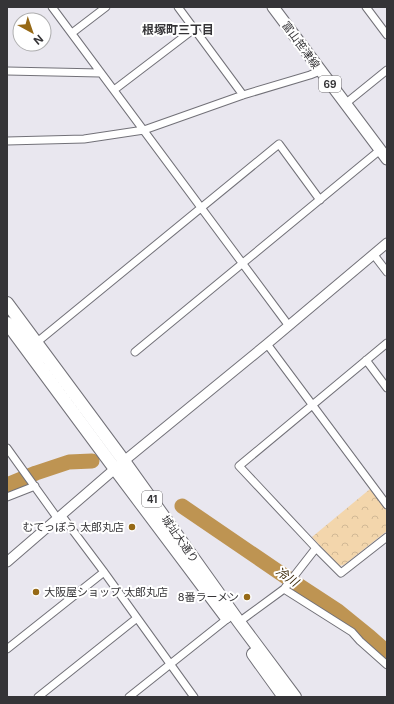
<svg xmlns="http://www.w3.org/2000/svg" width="394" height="704" viewBox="0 0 394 704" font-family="Inter,'Noto Sans JP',sans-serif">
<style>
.forest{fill:url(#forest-crowns)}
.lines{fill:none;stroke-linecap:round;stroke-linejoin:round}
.river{stroke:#be9452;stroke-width:15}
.street-casing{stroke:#727178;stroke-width:9}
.secondary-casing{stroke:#727178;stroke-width:11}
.primary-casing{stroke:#727178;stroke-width:13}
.highway-casing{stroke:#727178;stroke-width:14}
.street{stroke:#fff;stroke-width:7}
.secondary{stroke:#fff;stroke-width:9}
.primary{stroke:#fff;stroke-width:11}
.highway{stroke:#fff;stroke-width:12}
.poi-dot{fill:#966916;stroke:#fff;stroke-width:1.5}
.labels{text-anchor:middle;stroke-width:4;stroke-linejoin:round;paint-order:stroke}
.shield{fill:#fff;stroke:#727173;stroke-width:1}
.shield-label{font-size:10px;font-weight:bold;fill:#353437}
.street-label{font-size:11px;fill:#353437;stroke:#fff}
.poi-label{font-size:11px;fill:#353437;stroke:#fff;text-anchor:end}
.neighbourhood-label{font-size:12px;font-weight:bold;fill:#353437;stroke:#fff}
.water-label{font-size:12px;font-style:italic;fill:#382607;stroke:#fff}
</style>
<defs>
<pattern id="forest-crowns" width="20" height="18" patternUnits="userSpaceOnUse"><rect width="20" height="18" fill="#f3d6ac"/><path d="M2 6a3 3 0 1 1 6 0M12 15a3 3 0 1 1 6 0" fill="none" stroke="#d1b895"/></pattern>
</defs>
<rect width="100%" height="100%" fill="#e9e7ef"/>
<path class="forest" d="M370,489l17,22v20l-43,34 -5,1 -27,-29z"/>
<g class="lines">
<path class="river" d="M7,485l29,-12 33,-11 23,-1
M182,506l107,73 49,32 32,26 17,15"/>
<g class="street-casing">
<path id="street" d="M52,7l237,319
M178,7l65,88
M366,7l21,28
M72,33l34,-26
M7,71l93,2
M114,90l80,-61
M345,104l42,-34
M7,141l77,-2 60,-9 99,-35 67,-20 10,-4
M374,255l13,17
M36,343l243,-199 41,56
M267,344l120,161
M135,352l245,-202
M366,360l21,28
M7,448l51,71
M7,497l28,-11
M62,516l42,56 90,125
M316,548l25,25 46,-36
M284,589l68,43 8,9 27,24
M239,622l45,-33 32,-41 -77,-82 148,-123
M7,649l97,-77
M38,697l99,-79
M129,697l98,-78"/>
</g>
<g class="secondary-casing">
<path id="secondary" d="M7,562l117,-101 143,-117 120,-101"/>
</g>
<g class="primary-casing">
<path id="primary" d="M273,7l114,152"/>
</g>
<g class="highway-casing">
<path id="highway" d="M7,303l117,158 115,161 56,75
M7,323l108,146 111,148
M253,654l31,43"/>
</g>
<use href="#street" class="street"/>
<use href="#secondary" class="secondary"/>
<use href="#primary" class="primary"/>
<use href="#highway" class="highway"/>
</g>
<g class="poi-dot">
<circle cx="132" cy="527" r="4"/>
<circle cx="36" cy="592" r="4"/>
<circle cx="247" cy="597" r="4"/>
</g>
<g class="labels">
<g class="shield">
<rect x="319" y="76" width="22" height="16" rx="3"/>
<rect x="142" y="491" width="20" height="16" rx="3"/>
</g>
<g class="shield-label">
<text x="330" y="88">69</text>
<text x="152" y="503">41</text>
</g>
<g class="street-label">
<text transform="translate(301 45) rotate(54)" y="4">富山笹津線</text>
<text transform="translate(180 539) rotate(55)" y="4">城址大通り</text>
</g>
<g class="poi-label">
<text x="124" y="531">むてっぽう 太郎丸店</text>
<text x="44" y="596" text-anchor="start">大阪屋ショップ 太郎丸店</text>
<text x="239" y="601">8番ラーメン</text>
</g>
<g class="neighbourhood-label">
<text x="178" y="34">根塚町三丁目</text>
</g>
<g class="water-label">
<text transform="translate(287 577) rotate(34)" y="4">冷川</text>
</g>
</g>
<rect width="394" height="704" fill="none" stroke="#353437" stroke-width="16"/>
<g transform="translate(32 32) rotate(140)"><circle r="19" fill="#ffffff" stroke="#aeaeaf"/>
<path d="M0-3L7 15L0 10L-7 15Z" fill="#966916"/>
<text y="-6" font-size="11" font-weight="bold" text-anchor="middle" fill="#353437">N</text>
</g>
</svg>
